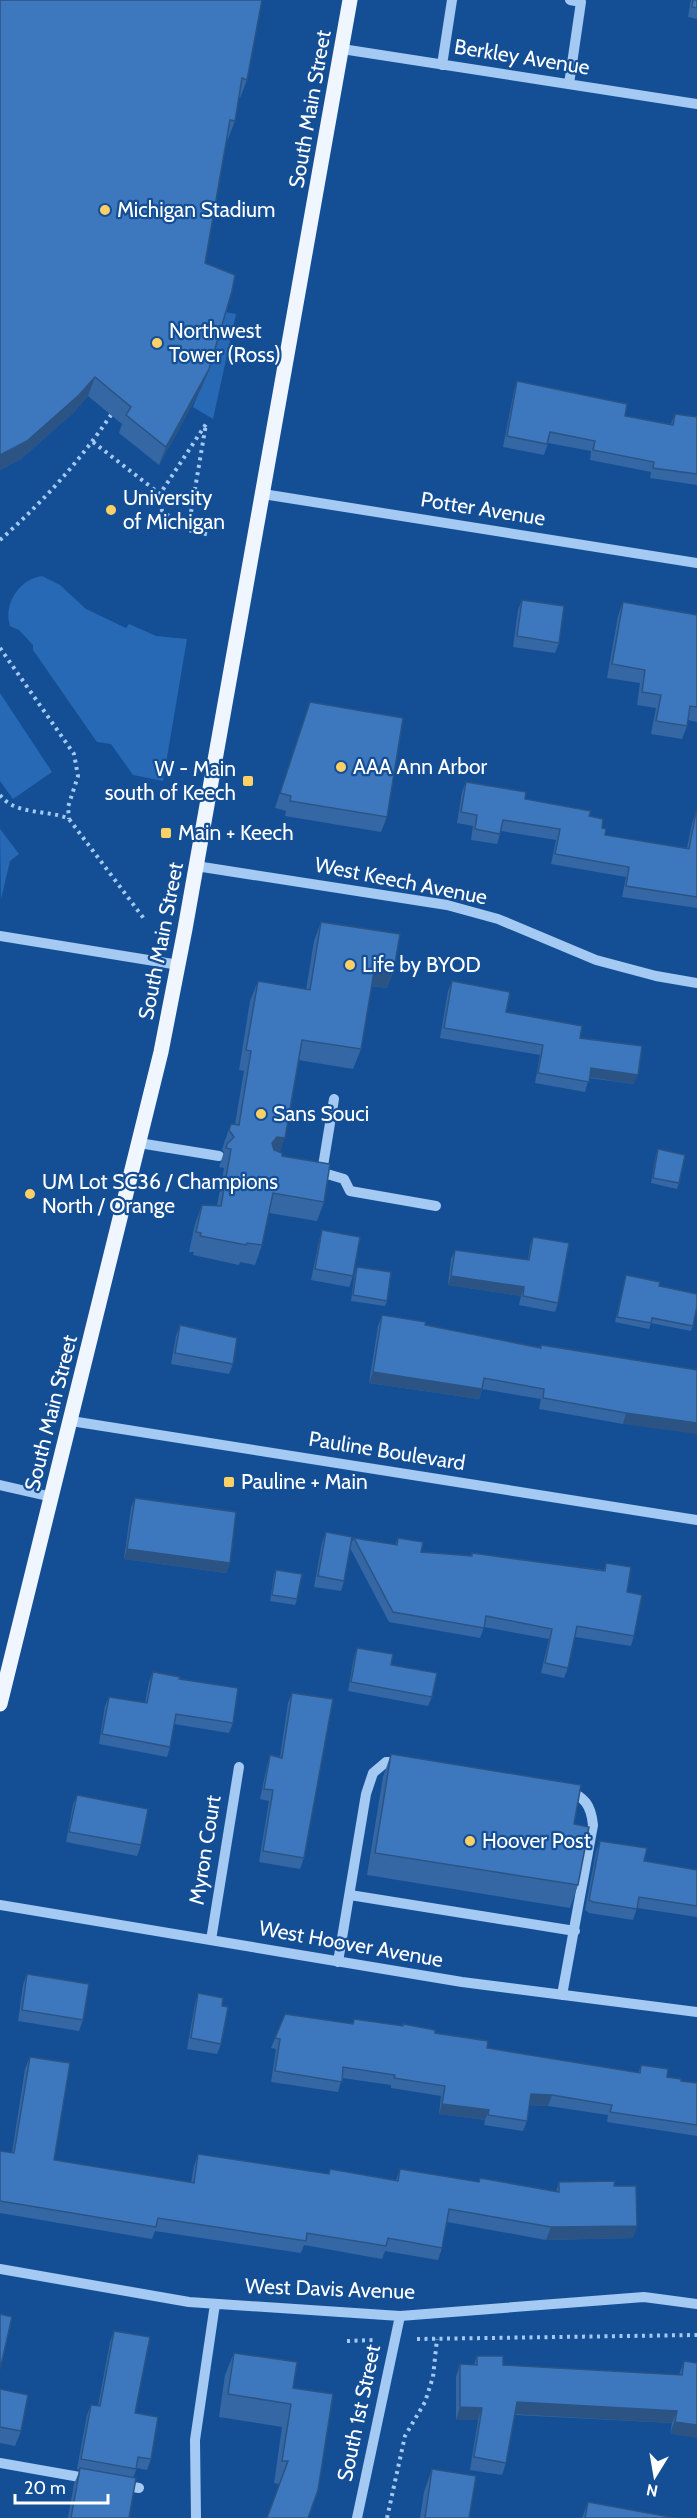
<svg xmlns="http://www.w3.org/2000/svg" width="697" height="2518" viewBox="0 0 697 2518" font-family="Cabin,sans-serif">
<style>
.green{fill:#2769b5}
.lines{fill:none;stroke-linecap:round;stroke-linejoin:round}
.path{stroke:#a4c9f2;stroke-width:4;stroke-dasharray:3 4.5;stroke-linecap:butt}
.minor{stroke:#a4c9f2;stroke-width:10}
.major{stroke:#f0f6ff;stroke-width:15}
.wall{fill:#3467a3}
.shaded-wall{fill:#2b5485}
.building{fill:#3d78be;stroke:#2b5485;stroke-width:1.5}
.poi-dot{fill:#ffd066;stroke:#144f96;stroke-width:2}
.labels{text-anchor:middle;stroke-width:4.5;stroke-linejoin:round;paint-order:stroke}
.street-label{font-size:21px;fill:#fff;stroke:#144f96}
.poi-label{font-size:21px;fill:#fff;stroke:#144f96;text-anchor:start}
</style>
<rect width="100%" height="100%" fill="#144f96"/>
<path class="green" d="M225,312l11,2 -23,105 -20,-12 21,-52z
M42,576l18,9 26,24 40,19 3,-4 27,12 31,3 -24,142 -30,-6 -22,-31 -14,-2 -64,-92v-5l-14,-15 -9,-4c-7,-21 9,-47 32,-50z
M0,693l52,79 -39,27 -13,-18z
M0,829l19,25 -9,7 -9,38z"/>
<g class="lines">
<path class="path" d="M93,442l67,52 46,-70 -18,106 22,5
M160,494l2,17 26,19
M0,540c43,-38 79,-78 111,-125
M0,648l74,106 4,22 -10,31 1,12
M0,795c16,21 48,14 69,24l76,101
M417,2339l280,-4
M347,2341l26,-1
M387,2518l18,-82 20,-34 8,-25 4,-38"/>
<path class="minor" d="M342,49l355,55
M442,65l10,-65
M569,84l12,-82 -11,-2
M263,494l434,69
M196,866l251,39 51,14 98,41 60,16 41,7
M0,936l179,29
M139,1143l80,13
M317,1171l27,8 6,12 86,15
M322,1172l12,-73
M71,1421l626,99
M0,1485l52,12
M350,1895l225,36
M0,1905l462,77 235,30
M211,1940l28,-173
M338,1962l28,-168 7,-21 13,-11h14
M562,1995l31,-170c-2,-20 -8,-28 -27,-35
M0,2269l189,33 211,14 244,-19 53,7
M0,2463l91,16
M121,2485l18,3
M196,2518l-1,-78 20,-136
M357,2518l43,-202"/>
<path class="major" d="M0,1704l161,-652 24,-123 165,-929"/>
</g>
<path class="wall" d="M0,0l247,80 -7,18 -1,-1 -4,24 -7,18h-1l-22,124 -3,124 -43,78 -40,-32 3,-9 -34,-28 -15,17 -52,46 -21,11z
M691,0h6v19l-9,-2z
M517,381l108,35 46,8 4,-10 22,3v68l-47,-7 1,-6 -61,-12 1,-9 -43,-8 -4,12 -41,-8 11,-56z
M522,600l37,43 -4,10 -42,-6 5,-37z
M623,602l74,13v107l-9,-2 -1,6 -5,13 -31,-5 5,-26 -19,-3 3,-22 -33,-5 11,-62z
M310,702l77,115 -6,15 -96,-16 1,-5 -11,-3z
M466,782l59,17 64,17 13,12 3,7 82,13 5,-25 4,-11h1v96l-75,-11 4,-20 -75,-13 5,-24 -55,-9 -4,13 -26,-4 2,-14 -16,-3 5,-31z
M321,922l73,47 -7,19 -15,-2 -11,63 -8,20 -55,-9 -18,92 2,4 42,46 -7,19 -48,-8 -7,32 -7,20 -15,-3 -1,3 -46,-10 1,-3h-5l6,-28 7,-19 15,1 7,-38 -5,-1 5,-15 -2,-2 2,-7 7,-19h4l9,-53 -5,-1 11,-69 8,-20 48,9 8,-49z
M452,981l54,31 74,26 54,46 -45,-6 -4,14 -50,-9 5,-28 -100,-17 8,-47z
M658,1149l21,34 -2,6 -26,-6 5,-28z
M322,1230l31,46 -4,11 -38,-7 8,-39z
M533,1237l25,66 -3,9 -36,-7 2,-9 -73,-11 3,-26 4,-9 73,10 2,-14z
M357,1267l30,34 -2,5 -34,-5 4,-29z
M626,1275l33,11 34,40 -2,5 -40,-8 -2,6 -34,-7z
M382,1315l43,10 115,23 157,22 -74,54 -84,-15 2,-10 -59,-10 -3,10 -110,-16 9,-57z
M180,1325l53,39 -4,10 -58,-10 5,-28z
M135,1498l95,65 -4,10 -102,-14 7,-51z
M326,1532l24,14 4,-8 41,7 3,-7 23,14 50,4 1,-3 132,17 2,-7 21,29 7,44 -3,10 -56,-9 -7,31 -4,10 -23,-5 8,-34 -65,-12 -4,11 -91,-16 -39,-74 -6,33 -3,10 -27,-4 8,-44z
M276,1570l21,29 -2,6 -25,-4 4,-26z
M357,1648l34,17 41,32 -4,9 -80,-15 6,-34z
M153,1672l26,7 54,44 -4,10 -55,-9 -4,23 -3,10 -68,-13 6,-38 4,-9 36,6 4,-21z
M292,1693l12,165 -4,11 -41,-7 10,-61 -9,-2 7,-33 3,-11 10,2 8,-54z
M391,1754l183,70 4,61 -8,23 -203,-33 16,-98z
M77,1795l64,50 -4,11 -71,-14 7,-37z
M600,1841l44,20 53,9v47l-60,-9 -4,12 -44,-7 -4,-3 11,-58z
M27,1974l56,46 -4,11 -61,-10 5,-36z
M198,1993l24,13 -1,38 -4,10 -30,-5 8,-45z
M354,2019l81,14 52,15 151,25 3,-8 26,12 14,4 16,2v53l-90,-14 1,-7 -60,-9 -19,-1 -2,16 -4,10 -39,-6 1,-5 -46,-6 2,-18 -50,-8v-3l-49,-7 -4,14 -67,-10 5,-33 -5,-1 4,-10 77,-14z
M30,2057l24,103 137,23 3,-17 4,-12 130,20 2,-5 66,11 4,-11 78,13 2,-4 76,14 3,-10 55,4 19,52 -87,2 -99,-18 -5,26 -4,12 -53,-9 -3,8 -78,-14 -3,8 -146,-22 -3,8 -152,-26v-62l12,2 13,-84z
M114,2331l21,82 16,46 -4,11 -10,-2 -4,10 -4,40h-61l6,-34 6,-14 -3,-1 10,-54 4,-10 7,1 12,-64z
M234,2353l59,35 15,130 -29,-34 -5,-1 8,-56 -63,-10 6,-42z
M477,2356l26,9 176,10 5,-14 13,2 -27,71 2,-11 -157,-8 -9,48 -4,12 -32,-5 8,-50h-22v-43l4,-13 14,1z
M0,2389l21,42 -6,15 -15,-3z
M432,2469l37,49h-49l4,-26z
M588,2502l87,16h-93z"/>
<path class="shaded-wall" d="M209,369l-7,18 -43,78 7,-18z
M95,377l-7,19 -15,17 -52,46 -21,11v-15z
M375,966l19,3 -7,19 -19,-3z
M591,1068l47,7 -4,9 -46,-7z
M277,1137l8,1 -7,19h-8l2,-14z
M451,1276l73,11 -3,9 -73,-11z
M373,1372l109,17 -3,10 -110,-16z
M626,1413l71,10v11l-74,-10z
M127,1549l103,14 -4,10 -102,-14z
M531,2094l21,1 -4,11 -21,-1z
M442,2104l47,6 -4,10 -46,-6z
M637,2226l-4,12 -87,2 5,-13z
M517,2402l160,9 -5,12 -160,-9z
M460,2407l22,1 -4,12h-22z
M675,2422l22,3v13l-27,-4z"/>
<path class="building" d="M0,0h262l-15,80 -5,-2 -7,43 -5,-1 -25,143 30,12 -3,16 -23,78 -43,78 -40,-32 5,-8 -36,-30 -16,18 -52,46 -27,14z
M693,0h4v8l-5,-1z
M517,381l110,23 -2,12 48,9 2,-11 22,3v57l-44,-6 1,-6 -61,-12 2,-9 -45,-9 -3,12 -40,-8z
M522,600l42,6 -5,37 -42,-7z
M623,602l74,13v92l-7,-1 -3,20 -31,-5 5,-26 -19,-3 3,-22 -33,-6z
M310,702l93,16 -16,99 -97,-16 1,-5 -11,-3z
M466,782l60,10 -1,7 66,12 -2,5 14,3 -1,9 4,1 -1,6 84,14 7,-37h1v85l-71,-11 3,-19 -74,-13 5,-25 -57,-9 -3,14 -25,-5 2,-14 -16,-3z
M321,922l79,12 -6,35 -19,-3 -14,83 -59,-9 -17,98 -8,-1 -5,6 2,7 8,3v3l48,8 -6,38 -51,-9 -11,52 -15,-2 -1,2 -46,-9 1,-3 -5,-1 6,-27 19,1 10,-57 -5,-1 1,-4 7,-7 -5,-7 2,-6 8,1 12,-74 -5,-1 12,-69 52,9z
M452,981l58,11 -4,20 76,14 -2,12 62,8 -4,29 -47,-7 -2,14 -51,-9 5,-28 -99,-17z
M658,1149l27,6 -6,28 -26,-5z
M322,1230l38,7 -7,39 -38,-7z
M533,1237l36,6 -11,60 -35,-7 1,-9 -73,-11 4,-26 74,10z
M357,1267l34,5 -4,29 -34,-6z
M626,1275l34,7 -1,4 38,8v12l-4,20 -41,-8 -1,5 -34,-6z
M382,1315l44,7 -1,3 116,23v-3l156,25v53l-71,-10 -83,-15 1,-9 -60,-11 -2,11 -109,-17z
M180,1325l57,13 -4,26 -58,-11z
M135,1498l101,14 -6,51 -103,-14z
M326,1532l26,5 -8,44 -26,-5z
M354,1538l43,7 1,-7 25,4 -2,10 51,4v-3l133,18 1,-8 25,4 -4,25 15,3 -8,41 -57,-10 -9,42 -23,-5 7,-34 -66,-13 -2,12 -91,-16z
M276,1570l26,4 -5,25 -25,-4z
M357,1648l36,6 -2,11 46,8 -5,24 -81,-15z
M153,1672l27,5 -1,2 59,9 -5,35 -57,-9 -6,33 -68,-13 7,-37 38,6z
M292,1693l41,6 -29,159 -41,-7 10,-61 -9,-1 6,-34 12,3z
M391,1754l190,31 -7,39 15,3 -11,58 -203,-32z
M77,1795l71,14 -7,36 -72,-13z
M600,1841l47,7 -3,13 53,9v36l-58,-9 -2,12 -44,-7 -4,-2z
M27,1974l62,10 -6,36 -61,-10z
M198,1993l25,5 -1,8 6,1 -7,37 -30,-6z
M285,2014l68,10 1,-5 49,7v-2l32,6v3l53,8 -1,7 153,25 1,-8 27,4 -1,8 14,2v2l16,2v42l-87,-13 2,-7 -60,-10 -21,-1 -4,27 -39,-6 1,-5 -47,-6 3,-18 -51,-8 1,-3 -52,-8 -1,15 -67,-11 5,-32 -5,-1z
M30,2057l40,6 -16,97 140,23 4,-29 131,20 1,-5 68,12 2,-12 79,13 1,-4 79,14v-10l56,-1 -1,5h22l1,40 -86,1 -102,-18 -7,39 -54,-10 -2,8 -79,-13 -1,8 -148,-23 -2,9 -156,-26v-50l14,2z
M0,2314l12,3 -12,52z
M114,2331l36,6 -15,76 23,4 -7,42 -13,-2 -2,12 -55,-10 10,-54 9,1z
M234,2353l63,9 -4,26 40,6 -15,96 -10,28h-41l21,-57h-6l9,-57 -63,-10z
M477,2356h26v9l179,10 2,-14 13,2v62l-22,-3 2,-11 -160,-9 -11,61 -32,-6 8,-49 -22,-1v-43l17,1z
M0,2389l28,6 -7,36 -21,-4z
M80,2468l56,10 -7,40h-58z
M432,2469l44,7 -7,42h-44z
M588,2502l87,16h-90z"/>
<g class="poi-dot">
<circle cx="105" cy="210" r="6"/>
<circle cx="157" cy="343" r="6"/>
<circle cx="111" cy="510" r="6"/>
<circle cx="341" cy="767" r="6"/>
<rect x="242" y="775" width="12" height="12" rx="3"/>
<rect x="160" y="827" width="12" height="12" rx="3"/>
<circle cx="350" cy="965" r="6"/>
<circle cx="261" cy="1114" r="6"/>
<circle cx="30" cy="1194" r="6"/>
<rect x="223" y="1476" width="12" height="12" rx="3"/>
<circle cx="470" cy="1841" r="6"/>
</g>
<g class="labels">
<g class="street-label">
<text transform="translate(522 57) rotate(9)" y="7">Berkley Avenue</text>
<text transform="translate(310 109) rotate(-80)" y="7">South Main Street</text>
<text transform="translate(483 509) rotate(9)" y="7">Potter Avenue</text>
<text transform="translate(401 881) rotate(11)" y="7">West Keech Avenue</text>
<text transform="translate(161 941) rotate(-79)" y="7">South Main Street</text>
<text transform="translate(51 1413) rotate(-76)" y="7">South Main Street</text>
<text transform="translate(387 1451) rotate(9)" y="7">Pauline Boulevard</text>
<text transform="translate(205 1850) rotate(-81)" y="7">Myron Court</text>
<text transform="translate(351 1944) rotate(10)" y="7">West Hoover Avenue</text>
<text transform="translate(330 2289) rotate(2)" y="7">West Davis Avenue</text>
<text transform="translate(359 2413) rotate(-78)" y="7">South 1st Street</text>
</g>
<g class="poi-label">
<text x="117" y="217">Michigan Stadium</text>
<text x="169" y="338">Northwest<tspan x="169" dy="24">Tower (Ross)</tspan></text>
<text x="123" y="505">University<tspan x="123" dy="24">of Michigan</tspan></text>
<text x="353" y="774">AAA Ann Arbor</text>
<text x="236" y="776" text-anchor="end">W - Main<tspan x="236" dy="24">south of Keech</tspan></text>
<text x="178" y="840">Main + Keech</text>
<text x="362" y="972">Life by BYOD</text>
<text x="273" y="1121">Sans Souci</text>
<text x="42" y="1189">UM Lot SC36 / Champions<tspan x="42" dy="24">North / Orange</tspan></text>
<text x="241" y="1489">Pauline + Main</text>
<text x="482" y="1848">Hoover Post</text>
</g>
</g>
<g transform="translate(655 2476) rotate(191)" stroke="#144f96" stroke-width="4.5" paint-order="stroke">
<path d="M0-4.5L10 22L0 15L-10 22Z" fill="#ffffff"/>
<text y="-9" font-size="16" font-weight="bold" text-anchor="middle" fill="#ffffff">N</text>
</g>
<path d="M15 2494v9h93v-9" fill="none" stroke="#ffffff" stroke-width="3"/>
<text x="24" y="2494" font-size="18" fill="#ffffff" stroke="#144f96" stroke-width="4.5" paint-order="stroke">20 m</text>
</svg>
